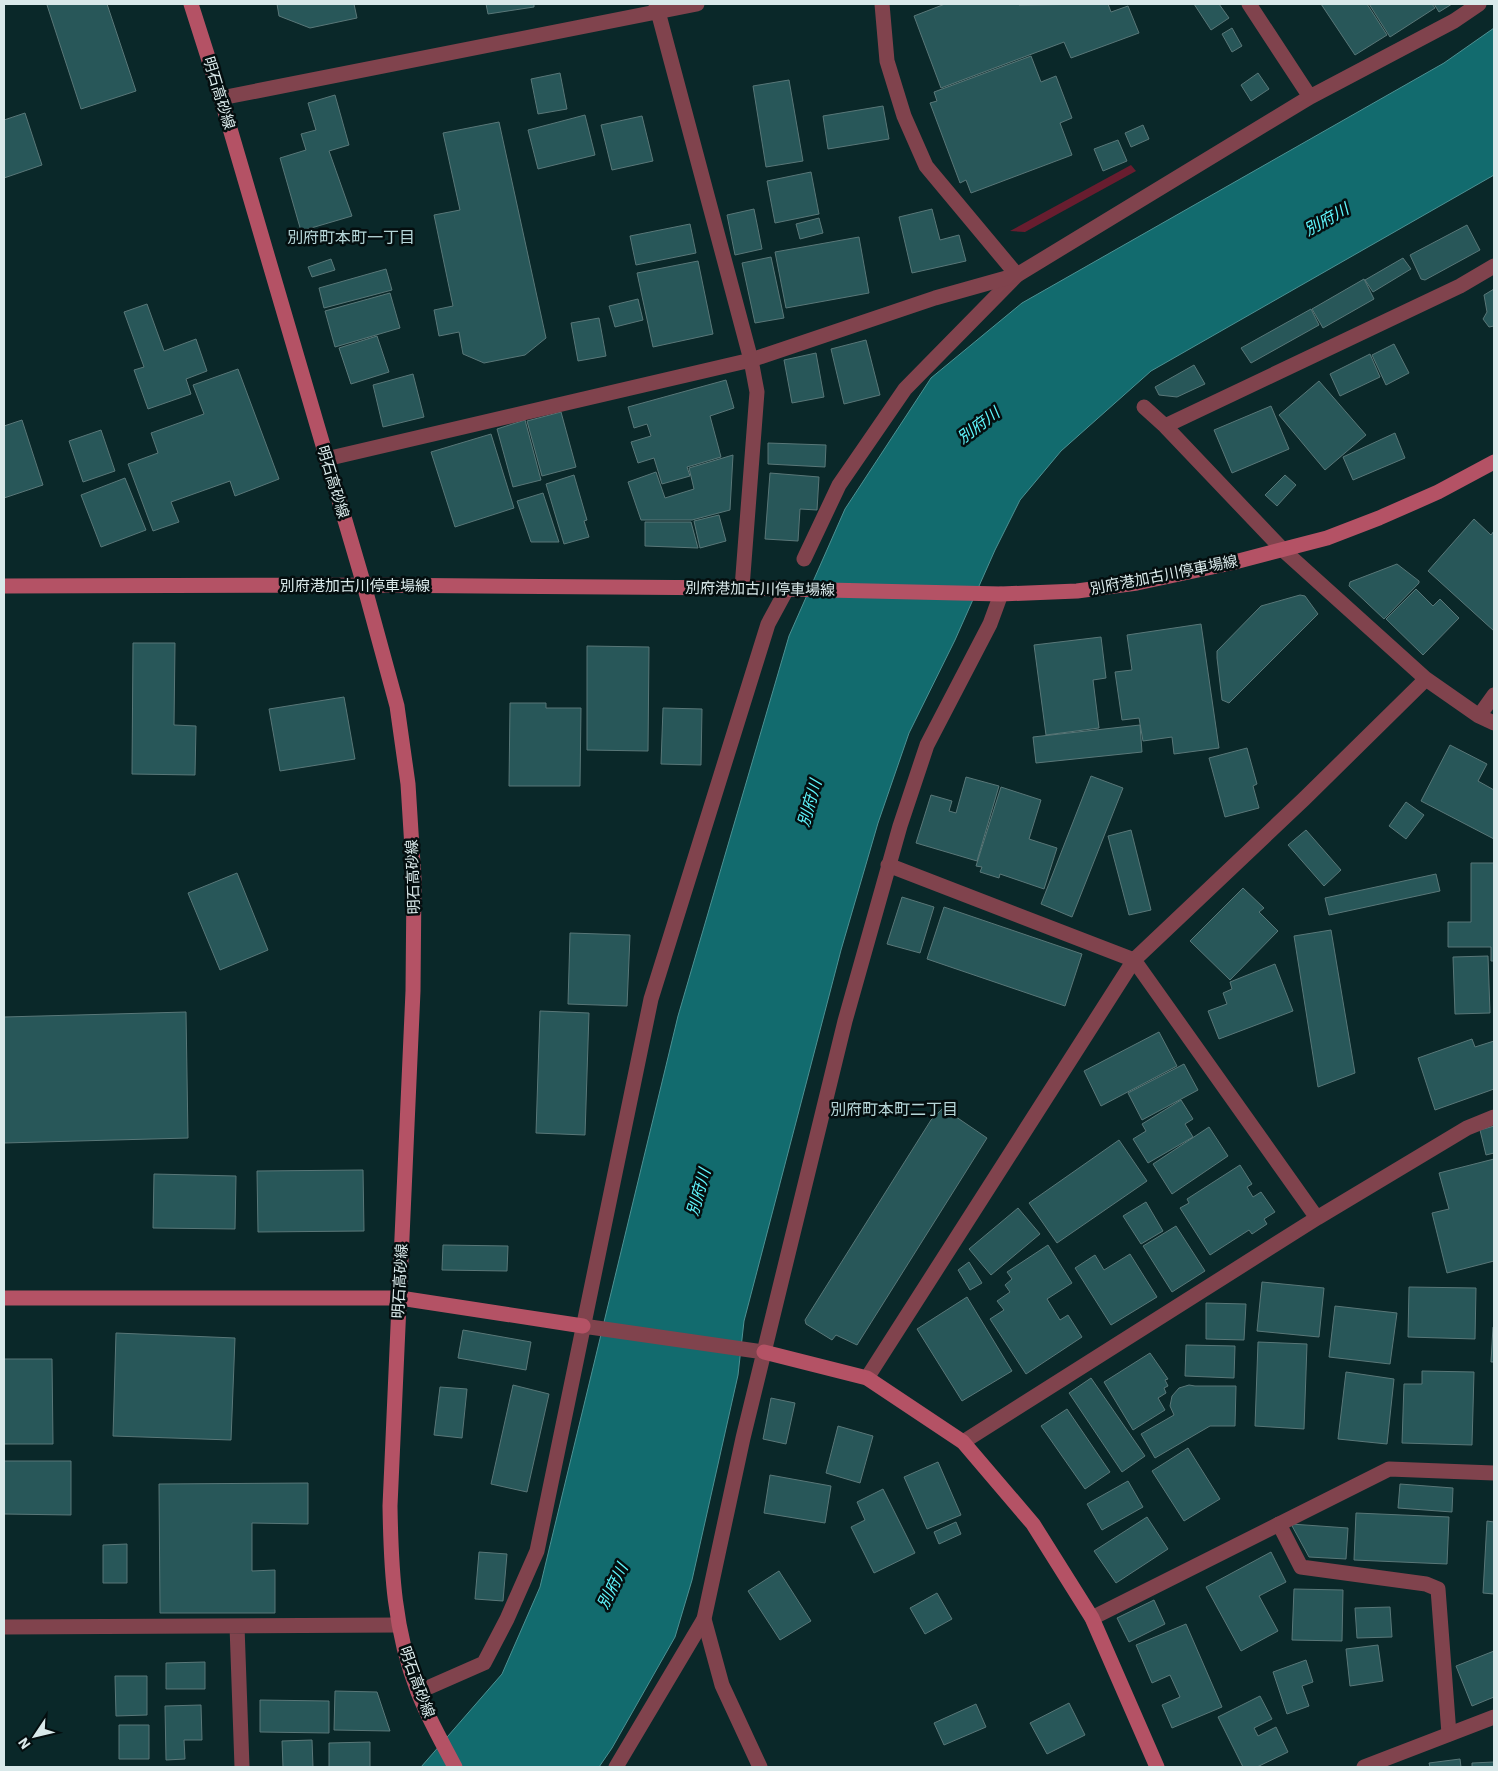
<svg xmlns="http://www.w3.org/2000/svg" width="1498" height="1771" viewBox="0 0 1498 1771" font-family="'IBM Plex Sans','Noto Sans JP',sans-serif">
<style>
.green{fill:#681d2f}
.water{fill:#126b6e;stroke:#4e9193}
.building{fill:#285759;stroke:#597778}
.lines{fill:none;stroke-linecap:round;stroke-linejoin:round}
.lane{stroke:#80434d;stroke-width:15}
.street{stroke:#80434d;stroke-width:15}
.secondary{stroke:#b45265;stroke-width:15}
.labels{text-anchor:middle;stroke-width:5;stroke-linejoin:round;paint-order:stroke}
.street-label{font-size:15px;fill:#d9e9ea;stroke:#040e0f}
.water-label{font-size:16px;font-style:italic;fill:#60f7fe;stroke:#040e0f}
.neighbourhood-label{font-size:16px;fill:#b6d6d8;stroke:#040e0f}
</style>
<rect width="100%" height="100%" fill="#0a2829"/>
<path class="green" d="M1131,165l5,6 -111,61 -15,-1z"/>
<path class="water" d="M1494,28v147l-343,196 -90,80 -41,49 -25,50 -40,90 -46,93 -31,90 -37,127 -97,371 -6,54 -46,205 -17,57 -63,111 -13,19h-178l81,-93 38,-87 138,-571 111,-380 56,-127 86,-131 91,-75 422,-240z"/>
<path class="building" d="M50,4h57l29,87 -55,18 -34,-104z
M277,4h77l3,14 -47,10 -31,-12z
M486,4h48v3l-46,7z
M945,4h74v1l89,-1 3,8 17,-6 11,27 -68,25 -7,-16 -123,46 -27,-72z
M1194,4h25l10,14 -18,12z
M1321,4h46l20,31 -32,20z
M1369,4h63l3,4 -45,29z
M1434,4h18l-13,8z
M1232,28l10,18 -10,6 -10,-18z
M1031,56l10,26 15,-6 16,42 -12,5 12,32 -101,38 -5,-13 -6,3 -30,-80 7,-2 -3,-9z
M560,73l7,36 -29,5 -7,-35z
M1258,73l11,16 -18,12 -10,-16z
M789,80l14,81 -37,6 -13,-81z
M335,95l14,50 -20,6 23,65 -51,15 -21,-73 26,-8 -5,-16 15,-4 -8,-27z
M883,106l6,33 -61,10 -5,-33z
M25,113l17,52 -38,13v-58z
M585,115l10,40 -57,14 -10,-39z
M642,116l11,45 -41,9 -11,-45z
M499,122l47,216 -21,17 -41,8 -21,-9 -4,-22 -20,4 -5,-26 19,-4 -19,-91 26,-5 -17,-77z
M1143,125l6,14 -18,8 -6,-14z
M1118,140l9,21 -24,10 -9,-22z
M811,172l8,42 -44,9 -8,-42z
M754,209l8,40 -27,6 -8,-40z
M932,209l8,31 19,-5 7,26 -54,12 -13,-56z
M819,218l4,15 -23,6 -4,-15z
M690,224l6,29 -60,12 -6,-29z
M1467,225l13,25 -55,30 -4,-1 -11,-24z
M859,237l10,56 -83,15 -11,-56z
M771,257l13,61 -29,5 -13,-60z
M1403,258l8,11 -38,23 -8,-12z
M331,259l4,11 -23,7 -4,-10z
M698,261l15,73 -60,13 -16,-74z
M386,269l6,21 -68,18 -5,-20z
M1364,279l10,20 -51,29 -11,-19z
M1494,289v37l-5,1 -6,-8 4,-7 -3,-17z
M390,293l10,35 -65,19 -10,-36z
M638,299l5,21 -28,7 -6,-21z
M147,304l17,47 32,-12 11,32 -21,8 5,15 -43,15 -14,-39 10,-3 -20,-55z
M1311,309l8,16 -68,38 -10,-15z
M599,318l7,38 -28,5 -7,-38z
M377,336l12,36 -38,12 -12,-36z
M866,340l14,55 -36,9 -13,-55z
M1394,344l15,29 -23,12 -14,-30z
M816,353l8,44 -32,6 -8,-43z
M1370,354l10,23 -40,19 -10,-22z
M1194,365l11,19 -28,13 -18,-2 -4,-8z
M238,369l41,110 -44,17 -5,-15 -59,21 8,20 -26,9 -25,-67 30,-11 -7,-20 53,-19 -11,-29z
M413,374l11,43 -41,10 -10,-42z
M726,380l8,28 -24,8 11,41 -34,10 3,9 -28,8 -8,-26 -16,5 -7,-21 20,-6 -4,-12 -13,4 -6,-21z
M1319,381l47,54 -41,35 -46,-55z
M1271,406l18,43 -57,24 -18,-43z
M561,412l15,55 -34,9 -15,-55z
M22,420l21,65 -39,13v-72z
M525,420l16,60 -28,7 -16,-58z
M101,430l14,41 -32,11 -14,-41z
M1395,433l10,25 -52,22 -10,-23z
M491,434l23,74 -59,19 -24,-75z
M768,443l58,2 -1,22 -57,-3z
M733,455l-3,55 -38,10h-51l-13,-38 28,-10 9,26 29,-9 -5,-21z
M770,473l49,4 -2,33 -17,-1 -2,32 -33,-2z
M574,475l13,45 -3,1 5,16 -25,7 -18,-60z
M1285,475l11,10 -19,21 -12,-11z
M125,478l21,52 -45,17 -20,-52z
M543,493l16,49h-28l-14,-41z
M719,515l7,26 -26,7 -6,-27z
M1474,519l17,16 3,-4v100l-66,-60z
M645,522h46l7,26 -53,-2z
M1397,564l22,17v2l-35,36 -35,-33 1,-4z
M1416,589l17,17 7,-7 19,19 -36,37 -37,-36z
M1300,595l5,1 13,18 -89,89 -7,-3 -5,-42v-7l44,-45z
M1201,624l18,124 -45,6 -2,-17 -29,4 -4,-23 -17,2 -7,-48 17,-2 -5,-35z
M1101,637l5,41 -13,2 6,48 -53,7 -12,-90z
M133,643h42l-1,82 22,1 -1,49 -63,-1z
M587,646l62,1 -1,104 -61,-1z
M344,697l11,62 -75,12 -11,-62z
M510,703h36v5h35l-1,78h-71z
M663,708l39,1 -1,56 -40,-1z
M1140,725l2,27 -106,11 -3,-26z
M1450,745l37,19 -9,17 16,9v49l-73,-38z
M1247,748l10,36 -4,2 6,22 -34,9 -16,-59z
M1091,776l32,12 -51,129 -31,-13z
M966,777l33,9 -22,75 -61,-18 15,-48 21,6 -3,10 7,2z
M1001,787l40,13 -12,39 28,9 -13,41 -44,-15 -1,4 -19,-6 2,-5 -6,-1z
M1406,802l18,13 -18,24 -17,-13z
M1131,830l20,80 -22,5 -21,-79z
M1306,830l35,40 -17,16 -36,-41z
M1471,863h23v98h-3v-14h-43v-25h23z
M237,873l31,77 -48,20 -32,-77z
M1436,874l4,17 -111,24 -4,-17z
M1243,888l21,20 -5,4 19,19 -48,49 -40,-39z
M902,897l32,10 -14,46 -33,-9z
M944,907l138,47 -17,52 -138,-47z
M1331,930l24,143 -37,14 -24,-151z
M570,933l60,2 -3,71 -59,-2z
M1488,956l2,57 -35,1 -2,-57z
M1275,964l18,47 -74,28 -11,-28 19,-7 -4,-11 9,-4 -2,-7z
M540,1011l49,2 -4,122 -49,-2z
M186,1012l2,126 -184,5v-126z
M1159,1032l18,34 -76,40 -17,-35z
M1472,1039l3,8 19,-6v48l-59,21 -17,-52z
M1184,1064l14,26 -56,30 -14,-27z
M1181,1100l12,19 -8,5 8,13 -45,26 -15,-24 13,-8 -4,-7z
M943,1108l44,30 -130,207 -21,-10 -4,5 -26,-16 -1,-4 126,-200z
M1494,1126v27l-8,2 -6,-25z
M1209,1127l19,29 -56,38 -19,-30z
M1119,1140l28,41 -90,62 -28,-40z
M1494,1159v102l-47,12 -15,-60 17,-4 -10,-36z
M1240,1165l12,19 -5,3 6,10 8,-5 14,20 -11,7 3,5 -15,10 -3,-4 -39,25 -30,-47 9,-5 -2,-4z
M363,1170l1,61 -106,1 -1,-61z
M154,1174l82,2 -1,53 -82,-1z
M1146,1202l17,29 -22,13 -18,-28z
M1018,1208l22,26 -49,41 -22,-26z
M1176,1226l29,45 -33,21 -29,-46z
M443,1245l65,1 -1,25 -65,-1z
M1048,1245l24,38 -25,16 13,21 8,-5 14,22 -56,37 -36,-55 14,-9 -7,-9 13,-9 -5,-7 7,-6 -5,-7z
M1130,1254l27,43 -46,28 -36,-57 20,-13 9,15z
M969,1262l13,21 -12,7 -12,-20z
M1262,1282l62,6 -5,49 -62,-6z
M1409,1287l67,1 -1,51 -67,-2z
M967,1297l45,74 -50,30 -45,-72z
M1206,1303l40,1 -2,36 -38,-1z
M1335,1306l62,7 -7,51 -61,-7z
M1493,1327h1v35h-3z
M463,1330l68,12 -5,28 -68,-12z
M116,1333l119,5 -4,102 -118,-4z
M1258,1342l49,2 -3,85 -49,-3z
M1186,1345l49,1 -1,32 -49,-2z
M1150,1353l18,26 -3,1 3,6 -4,2 2,5 -8,5 7,12 -32,20 -29,-48z
M4,1359h48l1,85h-49z
M1422,1371l52,1 -2,73 -70,-2 2,-59h18z
M1346,1372l48,7 -7,65 -49,-5z
M1091,1378l54,78 -23,16 -53,-79z
M513,1385l36,9 -22,98 -36,-8z
M1189,1385l6,1h41l-1,40h-25l-55,32 -14,-24 33,-19 -4,-9 2,-10 7,-8z
M440,1387l27,2 -5,49 -28,-3z
M771,1398l24,5 -9,41 -23,-5z
M1067,1409l43,63 -25,17 -44,-63z
M838,1426l35,10 -13,47 -34,-10z
M1188,1448l32,51 -36,22 -32,-50z
M4,1461h67v54l-67,-1z
M938,1462l23,53 -34,14 -23,-52z
M770,1475l61,11 -6,37 -61,-10z
M1128,1481l15,26 -41,23 -15,-26z
M308,1483v41l-56,-1v48l23,-1v43h-115l-1,-129z
M1400,1484l53,4 -1,24 -54,-4z
M883,1489l32,64 -41,20 -23,-46 14,-7 -8,-18z
M1356,1513l93,4 -2,47 -93,-4z
M1147,1517l21,32 -52,34 -22,-32z
M1487,1521l7,1v72l-11,-1z
M956,1522l5,12 -22,10 -5,-12z
M1291,1524l57,4 -2,31 -37,-2z
M127,1544v39h-24v-38z
M479,1552l28,2 -4,47 -28,-2z
M1271,1552l15,30 -27,14 19,35 -37,20 -35,-64z
M779,1571l32,50 -31,19 -32,-49z
M1294,1589l49,1 -1,51 -50,-1z
M937,1593l15,26 -27,15 -15,-26z
M1154,1600l11,24 -36,18 -12,-24z
M1390,1607l2,30 -35,1 -2,-30z
M1186,1624l36,83 -50,21 -10,-23 18,-8 -10,-22 -18,8 -16,-38z
M1378,1645l5,36 -33,5 -4,-37z
M1494,1651v46l-22,9 -16,-40z
M1306,1660l7,22 -11,4 7,20 -22,8 -14,-42z
M205,1662v27h-39v-26z
M115,1676h32v39l-31,1z
M335,1691l42,1 13,39 -56,-1z
M1260,1696l12,23 -18,9 4,8 18,-9 12,25 -31,15h-14l-25,-50z
M260,1700l69,1v32l-69,-1z
M1069,1703l16,32 -38,19 -17,-31z
M976,1704l10,23 -42,18 -10,-22z
M201,1705l1,35h-18l1,19 -19,1 -1,-54z
M119,1725h30v34h-30z
M312,1740l1,27h-30l-1,-26z
M370,1742v25h-41v-24z
M1460,1759l1,8h-31l-1,-4z
M1494,1762v5h-22v-4z"/>
<g class="lines">
<path class="lane" d="M804,559l35,-74 66,-96 112,-114
M1279,1524l22,43 125,17 12,5 11,145
M616,1767l88,-148"/>
<path class="street" d="M656,4l95,356 6,32 -15,196
M882,4l5,57 17,55 22,50 91,109
M1249,4l61,93
M221,98l476,-94
M1144,407l21,19 118,124 143,129 53,37 15,7
M1165,426l295,-140 34,-20
M326,459l425,-99 184,-62 82,-23 293,-178 144,-76 25,-17
M1479,716l15,-21
M888,865l246,95 183,258
M583,1326l181,26
M867,1378l267,-418 170,-161 122,-120
M963,1442l354,-224 150,-90 27,-11
M1092,1618l297,-149 105,4
M237,1626l5,141
M4,1627l394,-2
M418,1692l66,-29 23,-44 30,-68 114,-552 117,-375 19,-35
M760,1767l-38,-82 -18,-66 39,-181 102,-417 55,-195 27,-81 63,-121 11,-30
M1364,1767l130,-50"/>
<path class="secondary" d="M191,4l30,94 143,487 33,121 11,78 6,96 -1,111 -23,515c1,64 4,125 28,186 10,26 24,50 37,75
M4,586l360,-1 378,3 259,6 76,-3 60,-8 94,-20 96,-25 52,-20 59,-26 56,-30
M4,1298h396l183,28
M764,1352l103,26 96,64 70,82 59,94 65,149"/>
</g>
<g class="labels">
<g class="street-label">
<text transform="translate(219 93) rotate(73)" y="5">明石高砂線</text>
<text transform="translate(333 482) rotate(73)" y="5">明石高砂線</text>
<text transform="translate(1164 575) rotate(-11)" y="5">別府港加古川停車場線</text>
<text x="355" y="591">別府港加古川停車場線</text>
<text transform="translate(760 589) rotate(1)" y="5">別府港加古川停車場線</text>
<text transform="translate(413 877) rotate(-92)" y="5">明石高砂線</text>
<text transform="translate(400 1281) rotate(-87)" y="5">明石高砂線</text>
<text transform="translate(417 1682) rotate(70)" y="5">明石高砂線</text>
</g>
<g class="water-label">
<text transform="translate(1326 219) rotate(-29)" y="6">別府川</text>
<text transform="translate(978 425) rotate(-37)" y="6">別府川</text>
<text transform="translate(809 803) rotate(-74)" y="6">別府川</text>
<text transform="translate(698 1192) rotate(-74)" y="6">別府川</text>
<text transform="translate(612 1586) rotate(-64)" y="6">別府川</text>
</g>
<g class="neighbourhood-label">
<text x="351" y="243">別府町本町一丁目</text>
<text x="894" y="1115">別府町本町二丁目</text>
</g>
</g>
<rect width="1498" height="1771" fill="none" stroke="#d9e9ea" stroke-width="10"/>
<g transform="translate(35 1736) rotate(235)" stroke="#040e0f" stroke-width="4" paint-order="stroke">
<path d="M0-4L9 19L0 12L-9 19Z" fill="#d9e9ea"/>
<text y="-8" font-size="14" font-weight="bold" text-anchor="middle" fill="#d9e9ea">N</text>
</g>
</svg>
